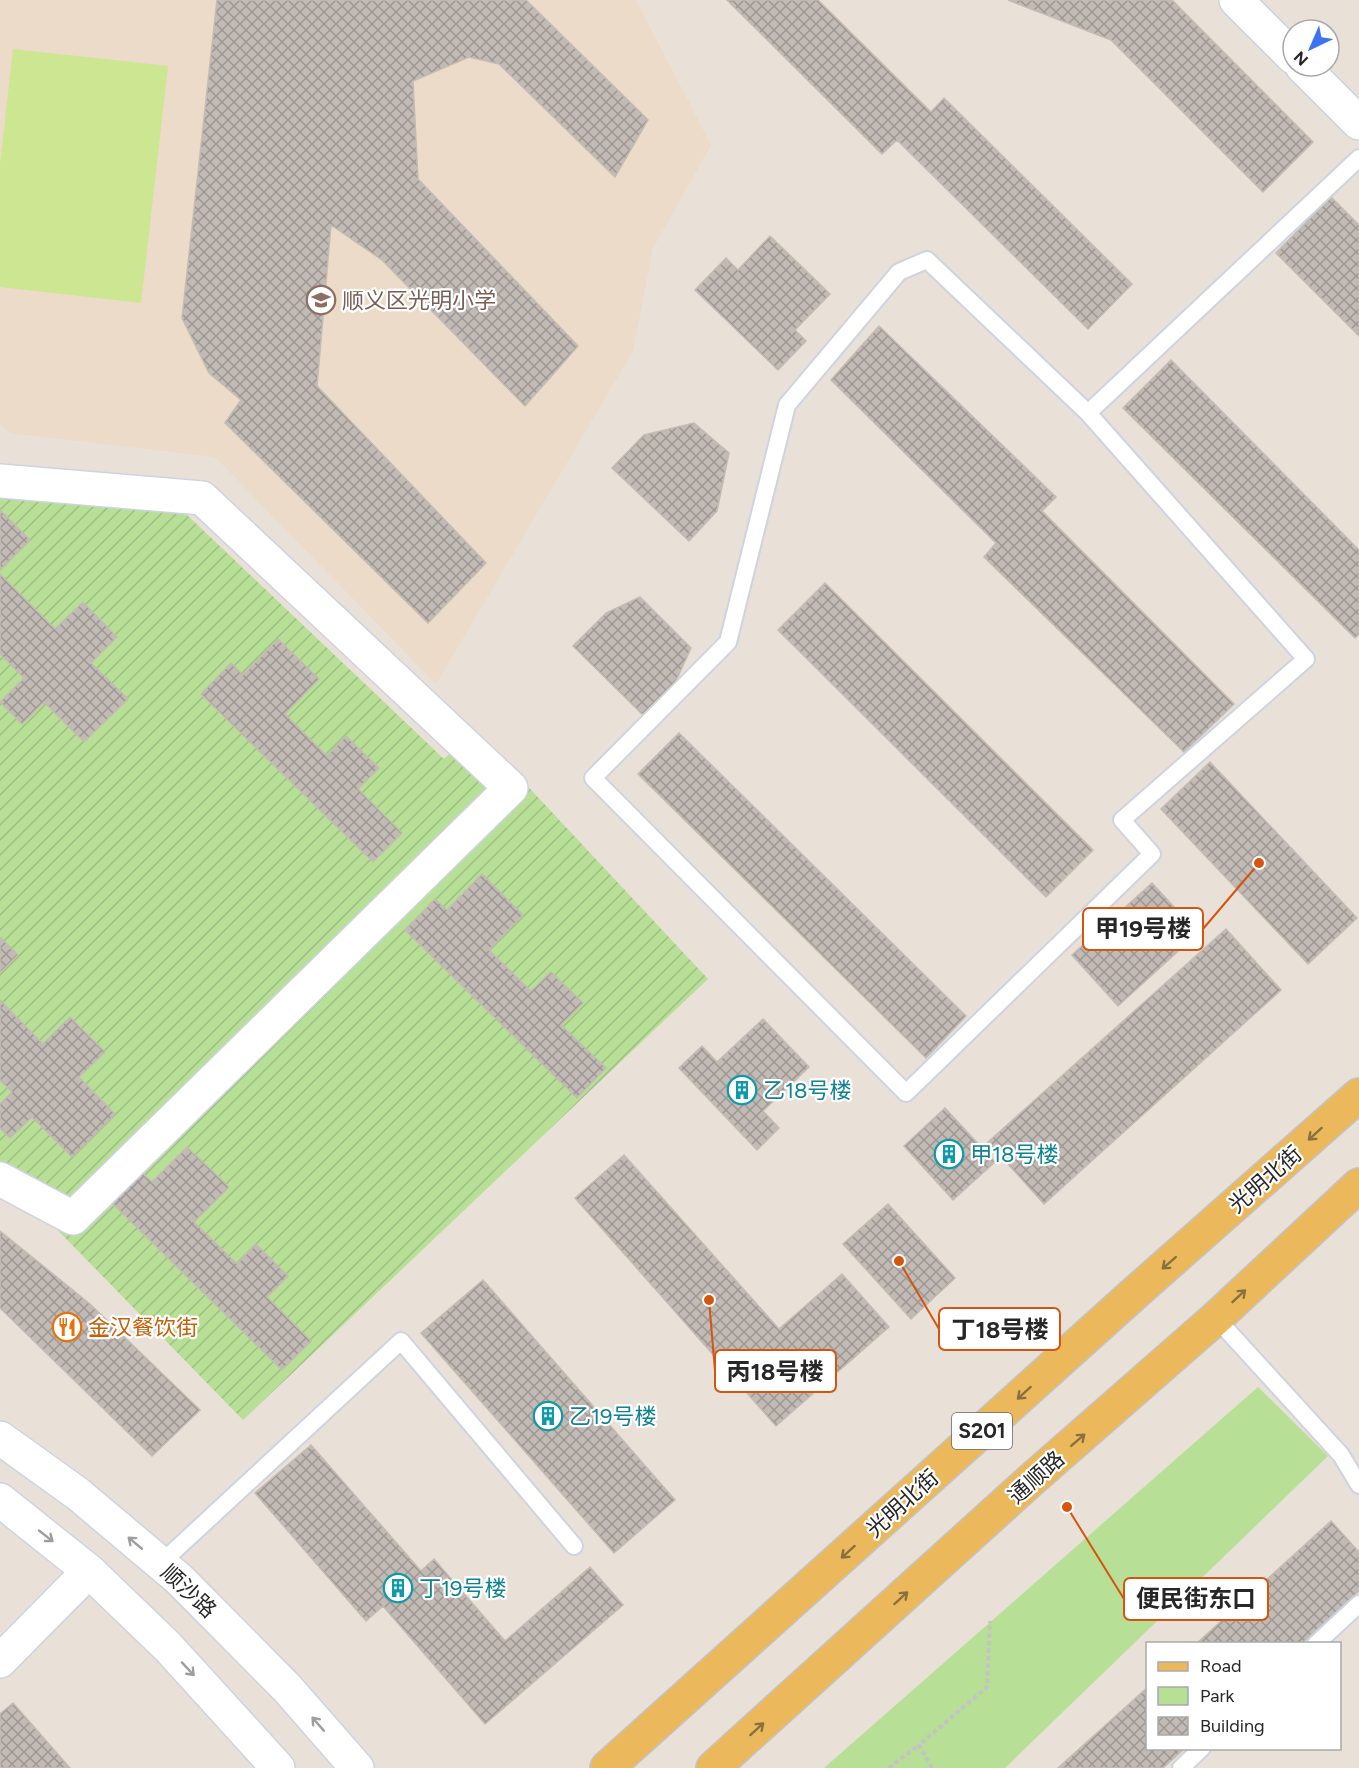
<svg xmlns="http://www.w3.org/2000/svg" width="1359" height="1768" viewBox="0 0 1359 1768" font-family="Figtree,'Noto Sans SC',sans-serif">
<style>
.education{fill:#ebdbc8}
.park{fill:#b7df96}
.garden{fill:url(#garden-furrows)}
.pitch{fill:#cce691}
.building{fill:url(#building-cross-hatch);stroke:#c4bcb3;stroke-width:1.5}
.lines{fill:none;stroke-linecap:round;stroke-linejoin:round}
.lane-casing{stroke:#ced3e0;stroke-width:20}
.street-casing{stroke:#ced3e0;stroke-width:36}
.secondary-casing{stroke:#ced3e0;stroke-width:36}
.primary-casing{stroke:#c3c3c3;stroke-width:36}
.path{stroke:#c3c3c3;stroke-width:4;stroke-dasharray:4.5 3;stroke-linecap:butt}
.lane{stroke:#fff;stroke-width:16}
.street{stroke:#fff;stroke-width:33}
.secondary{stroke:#fff;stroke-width:33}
.primary{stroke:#ebb95b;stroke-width:33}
.oneway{stroke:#897041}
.oneway2{stroke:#9e9e9e}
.labels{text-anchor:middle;stroke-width:4.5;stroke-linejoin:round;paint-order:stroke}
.shield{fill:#fff;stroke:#686868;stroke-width:1.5}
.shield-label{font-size:21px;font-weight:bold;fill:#272727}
.education-label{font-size:22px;fill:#785e54;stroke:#fff;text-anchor:start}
.culture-label{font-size:22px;fill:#0d838f;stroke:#fff;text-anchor:start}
.street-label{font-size:22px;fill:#272727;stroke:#fff}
.food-label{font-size:22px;fill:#c56008;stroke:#fff;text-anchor:start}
.leader{fill:none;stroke:#d5540f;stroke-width:2}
.callout-dot{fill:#d5540f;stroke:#fff;stroke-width:2}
.callout{fill:#fff;stroke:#d5540f;stroke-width:2}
.callout-label{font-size:24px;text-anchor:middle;font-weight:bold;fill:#272727}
</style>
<defs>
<pattern id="garden-furrows" width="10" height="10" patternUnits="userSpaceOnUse" patternTransform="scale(1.5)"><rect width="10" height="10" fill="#b7df96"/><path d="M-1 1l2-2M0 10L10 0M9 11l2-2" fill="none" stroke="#9dbf81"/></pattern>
<pattern id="building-cross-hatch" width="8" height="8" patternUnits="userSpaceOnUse" patternTransform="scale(1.5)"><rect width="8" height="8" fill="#c1bab5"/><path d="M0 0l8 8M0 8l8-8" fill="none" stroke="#9d9793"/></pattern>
</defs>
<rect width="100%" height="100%" fill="#e9e0d8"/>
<path class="education" d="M0,0h636l75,145 -58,103 -20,103 -197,333 -221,-227 -205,-24 -10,-9z"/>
<path class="park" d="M1258,1387l70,69 -323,312h-181z"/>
<path class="garden" d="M0,495l186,19 258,245 31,-29 233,249 -465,441 -243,-249z"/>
<path class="pitch" d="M13,49l155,17 -27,237 -141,-16v-122z"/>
<path class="building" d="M217,0h309l122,120 -33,57 -116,-113 -30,-7 -56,24 5,98 160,167 -53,60 -143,-146 -51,-35 -14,161 169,177 -58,60 -203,-200 16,-23 -32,-27 -27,-55z
M727,0h91l113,112 13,-14 188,186 -44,45 -191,-189 -15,14z
M1008,0h164l141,142 -50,50 -152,-152z
M1331,197l28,28v111l-83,-83z
M770,236l60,58 -35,36 11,11 -28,29 -83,-80 31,-32 12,12z
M879,326l177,171 -14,14 192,193 -50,48 -200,-195 12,-14 -165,-163z
M1171,360l188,190v84l-4,4 -232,-230z
M694,423l35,30 -12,58 -28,30 -77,-73 32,-33z
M0,510l30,30 -30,30z
M0,574l55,55 28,-27 34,35 -26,26 37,36 -44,43 -40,-40 -22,22 -22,-22 24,-24 -24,-24z
M825,583l268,267 -47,47 -268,-267z
M640,597l51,51 -16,35 -32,32 -70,-69 33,-33z
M278,639l41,40 -34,35 42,42 19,-20 33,32 -21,21 44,44 -29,29 -172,-168 30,-31 12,12z
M679,733l287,283 -40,42 -288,-284z
M1210,762l147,156 -49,46 -147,-155z
M482,874l41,41 -34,35 42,41 20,-19 32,31 -22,22 45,43 -29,30 -172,-168 30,-31 12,11z
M1152,883l46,50 -80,73 -46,-51z
M1226,929l55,61 -237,214 -56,-62z
M0,937l18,18 -18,18z
M0,1000l43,44 27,-27 35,35 -26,25 36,37 -43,43 -40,-40 -22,21 -10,-10v-24l12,-12 -12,-12z
M763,1019l46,48 -46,44 16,17 -22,22 -78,-82 23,-22 15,16z
M945,1108l50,54 -42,38 -49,-54z
M187,1147l42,40 -35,35 43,42 19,-20 32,32 -21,21 44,44 -29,29 -171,-168 29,-31 12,11z
M624,1155l155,174 63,-55 47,53 -113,99 -201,-228z
M888,1204l67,74 -44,41 -68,-75z
M0,1231l90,73 110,106 -48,46 -152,-148z
M483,1280l192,220 -61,53 -193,-220z
M311,1445l110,126 13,-12 71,82 85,-74 33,38 -138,119 -102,-118 -17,15 -111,-128z
M1331,1521l28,31v39l-58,53h-105z
M1148,1687v61h37l-22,20h-105z
M13,1703l57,65h-70v-54z"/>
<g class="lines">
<g class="lane-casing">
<path id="lane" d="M927,260l161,153 218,246 -184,161 30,34 -246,239 -313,-315 135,-136 59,-237 112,-133z
M1088,413l271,-255
M1216,1318l125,137 18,30
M160,1564l241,-223 173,205
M1316,1644l43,-40
M1181,1768l21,-20"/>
</g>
<g class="street-casing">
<path id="street" d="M1236,0l57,57
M1302,66l57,57
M0,481l202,17 309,290 -438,430 -73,-39
M0,1661l89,-90"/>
</g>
<g class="secondary-casing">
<path id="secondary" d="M0,1438l78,56 101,85 108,109 70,80
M0,1500l89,71 79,76 110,121"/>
</g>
<g class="primary-casing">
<path id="primary" d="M607,1768l529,-476 223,-197
M713,1768l318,-288 185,-162 143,-133"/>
</g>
<path class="path" d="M889,1768l30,-23
M932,1768l-13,-23 68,-58 3,-66"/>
<use href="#lane" class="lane"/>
<use href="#street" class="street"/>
<use href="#secondary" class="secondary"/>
<use href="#primary" class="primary"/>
</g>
<defs><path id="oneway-shaft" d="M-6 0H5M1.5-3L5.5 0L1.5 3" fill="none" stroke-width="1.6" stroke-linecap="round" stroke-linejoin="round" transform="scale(1.5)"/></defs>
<g class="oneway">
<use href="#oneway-shaft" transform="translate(1315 1134) rotate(138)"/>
<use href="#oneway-shaft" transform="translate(1169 1263) rotate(139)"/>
<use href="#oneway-shaft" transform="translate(1239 1296) rotate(-43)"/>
<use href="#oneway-shaft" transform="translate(1024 1393) rotate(138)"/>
<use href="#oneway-shaft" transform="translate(1078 1440) rotate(-41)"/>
<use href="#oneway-shaft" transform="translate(848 1552) rotate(138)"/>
<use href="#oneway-shaft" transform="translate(901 1598) rotate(-42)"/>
<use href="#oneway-shaft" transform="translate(757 1729) rotate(-42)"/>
</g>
<g class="oneway2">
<use href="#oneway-shaft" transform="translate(46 1536) rotate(38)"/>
<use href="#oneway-shaft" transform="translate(135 1543) rotate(-140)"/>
<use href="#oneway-shaft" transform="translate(188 1669) rotate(47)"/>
<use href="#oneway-shaft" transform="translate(318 1724) rotate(-131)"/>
</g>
<defs>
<g id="school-ring" transform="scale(1.5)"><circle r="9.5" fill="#fff" stroke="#8d6e63" stroke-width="1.5"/><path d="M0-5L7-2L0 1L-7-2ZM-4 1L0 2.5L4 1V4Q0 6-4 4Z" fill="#8d6e63"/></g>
<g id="building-ring" transform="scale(1.5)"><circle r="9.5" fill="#fff" stroke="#0f9aa8" stroke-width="1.5"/><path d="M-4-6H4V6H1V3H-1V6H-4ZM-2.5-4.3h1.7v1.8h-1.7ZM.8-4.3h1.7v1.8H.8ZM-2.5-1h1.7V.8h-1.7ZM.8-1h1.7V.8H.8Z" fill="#0f9aa8"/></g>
<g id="restaurant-ring" transform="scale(1.5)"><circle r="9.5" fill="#fff" stroke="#e8710a" stroke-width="1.5"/><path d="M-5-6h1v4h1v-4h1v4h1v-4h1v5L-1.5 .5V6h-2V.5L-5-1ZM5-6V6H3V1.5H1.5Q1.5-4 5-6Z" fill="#e8710a"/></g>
</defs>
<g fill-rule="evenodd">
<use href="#school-ring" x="321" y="300"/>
<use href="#building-ring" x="742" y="1090"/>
<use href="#building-ring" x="949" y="1154"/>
<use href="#restaurant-ring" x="67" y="1327"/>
<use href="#building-ring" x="548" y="1416"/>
<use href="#building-ring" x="398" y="1588"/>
</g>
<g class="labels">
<rect class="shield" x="952" y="1413" width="60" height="36" rx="4.5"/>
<g class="shield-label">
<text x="982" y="1438">S201</text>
</g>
<g class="education-label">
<text x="342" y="308">顺义区光明小学</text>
</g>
<g class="culture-label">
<text x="763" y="1098">乙18号楼</text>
<text x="970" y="1162">甲18号楼</text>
<text x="569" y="1424">乙19号楼</text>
<text x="419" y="1596">丁19号楼</text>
</g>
<g class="street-label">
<text transform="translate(1265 1179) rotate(-41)" y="8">光明北街</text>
<text transform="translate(1036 1477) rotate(-42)" y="8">通顺路</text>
<text transform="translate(902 1503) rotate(-42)" y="8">光明北街</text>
<text transform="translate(189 1591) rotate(43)" y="8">顺沙路</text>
</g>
<g class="food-label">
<text x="88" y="1335">金汉餐饮街</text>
</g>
</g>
<path class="leader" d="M1259 863L1203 929M899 1261L939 1329M709 1300L715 1371M1067 1507L1124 1599"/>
<g class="callout-dot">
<circle cx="1259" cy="863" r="6"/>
<circle cx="899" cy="1261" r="6"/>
<circle cx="709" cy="1300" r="6"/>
<circle cx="1067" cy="1507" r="6"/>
</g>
<g class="callout">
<rect x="1083" y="908" width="120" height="42" rx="6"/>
<rect x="939" y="1308" width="121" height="42" rx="6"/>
<rect x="715" y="1350" width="121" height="42" rx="6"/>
<rect x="1124" y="1578" width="144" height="42" rx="6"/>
</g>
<g class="callout-label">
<text x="1143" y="937">甲19号楼</text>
<text x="1000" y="1338">丁18号楼</text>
<text x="775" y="1380">丙18号楼</text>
<text x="1196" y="1607">便民街东口</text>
</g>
<rect x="1146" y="1642" width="195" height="108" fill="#ffffff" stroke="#a9a9a9" stroke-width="1.5"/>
<rect x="1158" y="1662" width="30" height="9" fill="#ebb95b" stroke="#a9a9a9" stroke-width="1.5"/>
<text x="1200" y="1672" font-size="18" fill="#272727">Road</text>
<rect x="1158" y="1687" width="30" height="18" fill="#b7df96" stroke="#a9a9a9" stroke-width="1.5"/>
<text x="1200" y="1702" font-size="18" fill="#272727">Park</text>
<rect x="1158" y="1717" width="30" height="18" fill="url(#building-cross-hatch)" stroke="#a9a9a9" stroke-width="1.5"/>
<text x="1200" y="1732" font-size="18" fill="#272727">Building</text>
<g transform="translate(1311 48) rotate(224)"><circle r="28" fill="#ffffff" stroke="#a9a9a9" stroke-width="1.5"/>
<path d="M0-4.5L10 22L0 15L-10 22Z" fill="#3b73f4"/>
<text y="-9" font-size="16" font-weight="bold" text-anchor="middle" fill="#272727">N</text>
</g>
</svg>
